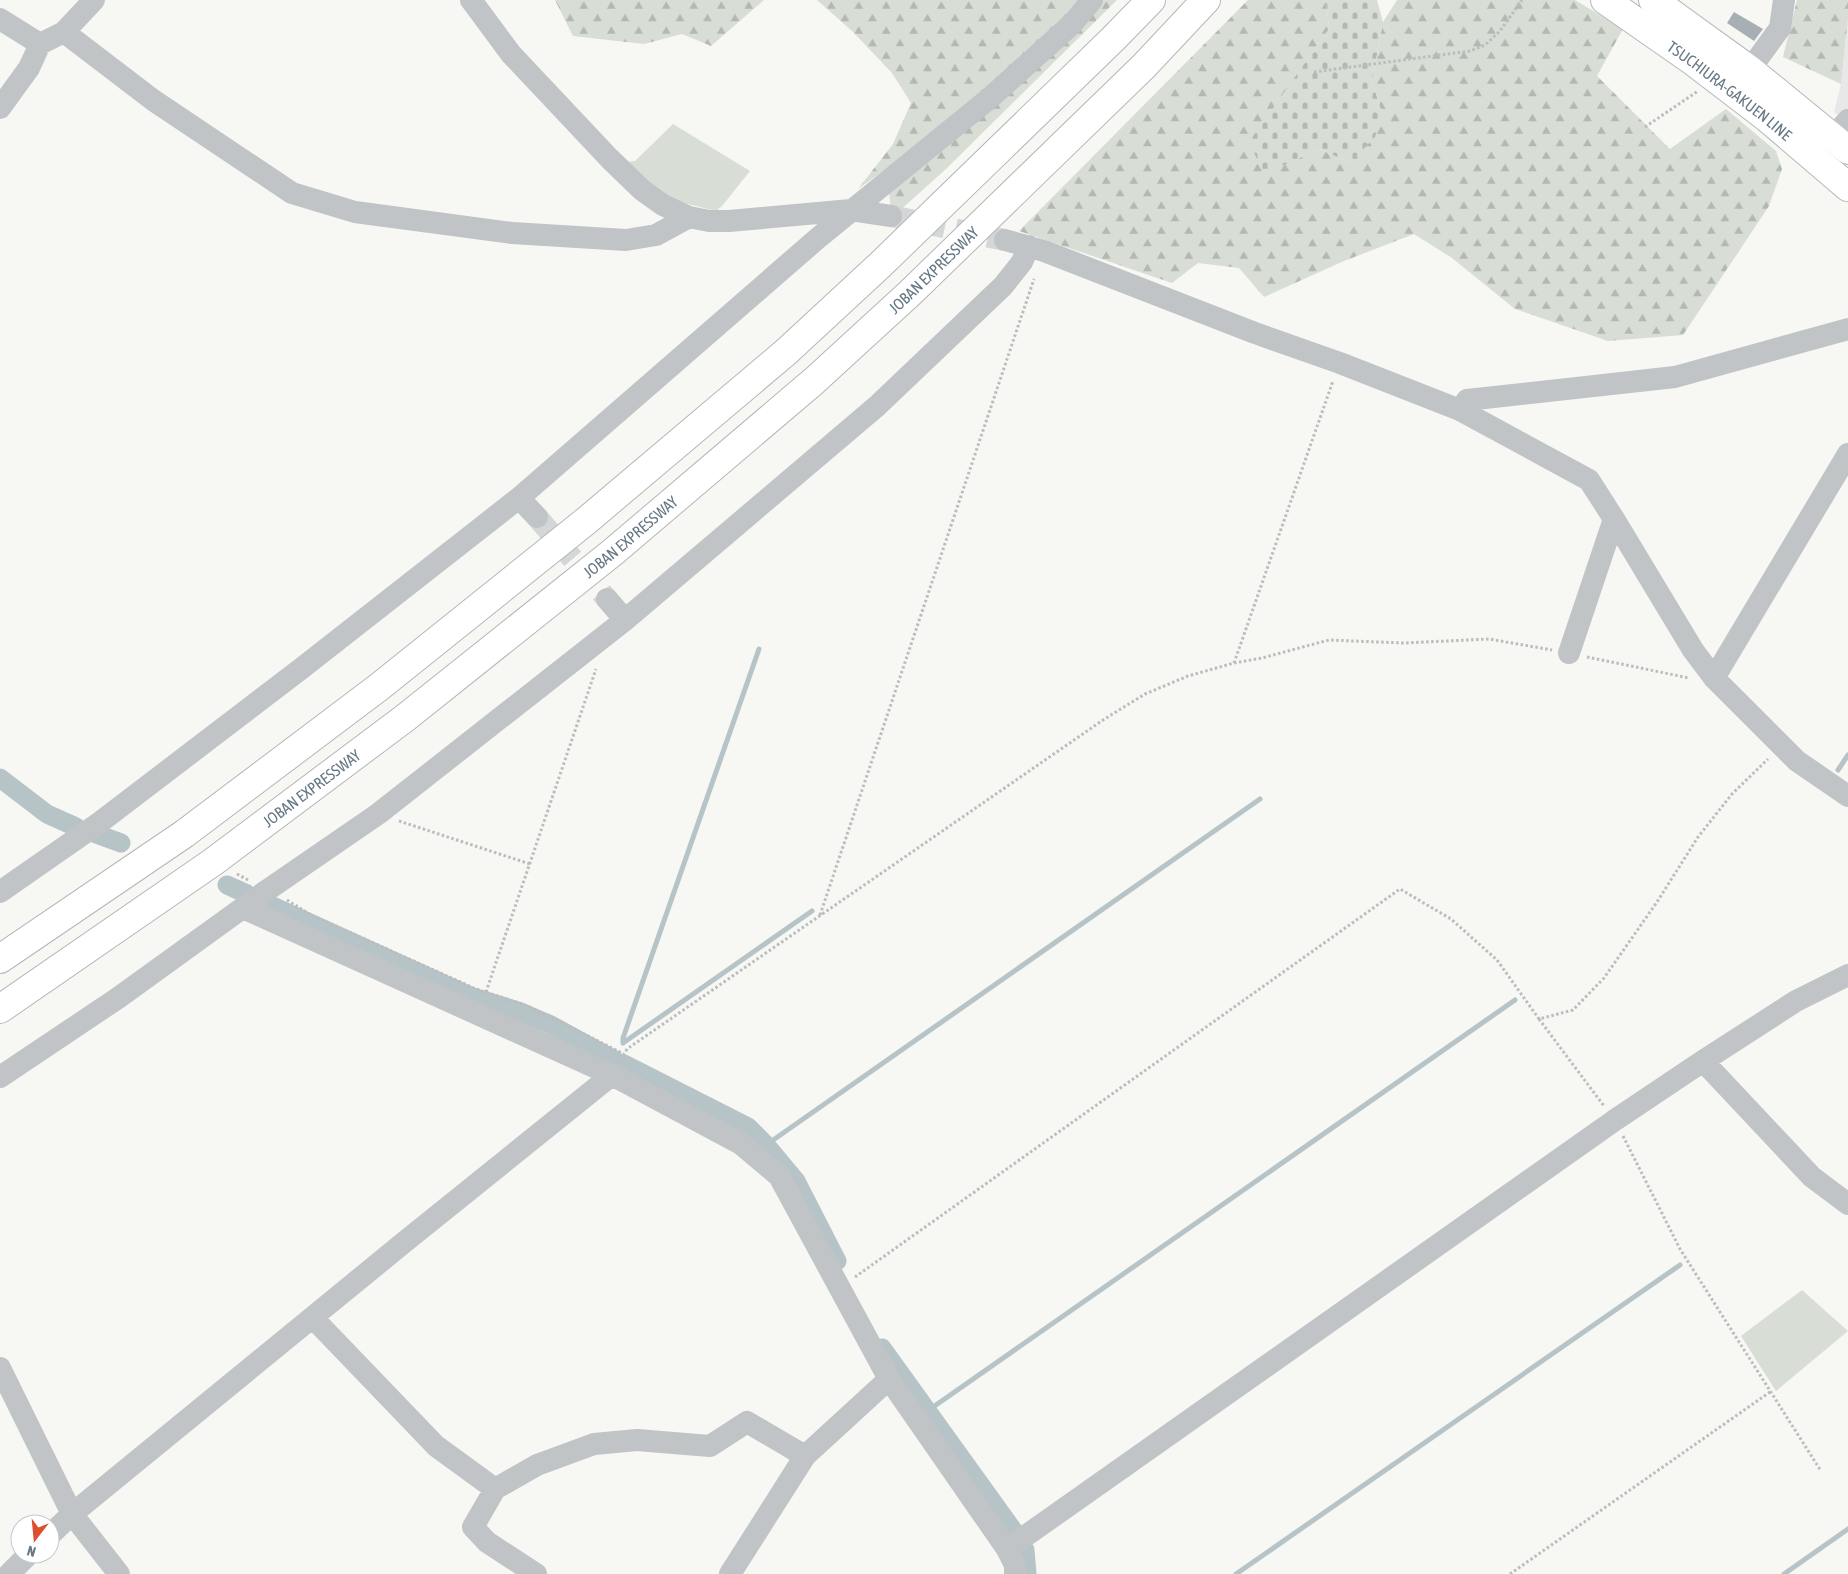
<svg xmlns="http://www.w3.org/2000/svg" width="1848" height="1574" viewBox="0 0 1848 1574" font-family="'Asap Condensed',sans-serif">
<style>
.built{fill:#e7e8e7}
.grass{fill:#d8ddd5}
.forest{fill:url(#forest-firs)}
.cemetery{fill:url(#cemetery-stones)}
.lines{fill:none;stroke-linecap:round;stroke-linejoin:round}
.stream{stroke:#b7c4c7;stroke-width:5}
.canal{stroke:#b7c4c7;stroke-width:19}
.building{fill:#a7afb5}
.minor-tunnel{stroke:#d3d7d8;stroke-width:22;stroke-dasharray:22 11;stroke-linecap:butt}
.major-casing{stroke:#b3b8bb;stroke-width:30}
.highway-casing{stroke:#b3b7ba;stroke-width:30}
.path{stroke:#babdbf;stroke-width:3;stroke-dasharray:2.5 2.5;stroke-linecap:butt}
.minor{stroke:#c0c4c7;stroke-width:22}
.major{stroke:#fff;stroke-width:28}
.highway{stroke:#fff;stroke-width:28}
.labels{text-anchor:middle;stroke-width:5;stroke-linejoin:round;paint-order:stroke}
.street-label{font-size:16px;fill:#677884;stroke:#fff}
</style>
<defs>
<pattern id="forest-firs" width="22" height="20" patternUnits="userSpaceOnUse" patternTransform="scale(1.25)"><rect width="22" height="20" fill="#d8ddd5"/><path d="M5 1l3.5 6h-7zM16 11l3.5 6h-7z" fill="#b3b8b2"/></pattern>
<pattern id="cemetery-stones" width="16" height="16" patternUnits="userSpaceOnUse" patternTransform="scale(1.25)"><rect width="16" height="16" fill="#d8ddd5"/><path d="M2 7V4a2 2 0 0 1 4 0v3zM10 15v-3a2 2 0 0 1 4 0v3z" fill="#b3b8b2"/></pattern>
</defs>
<rect width="100%" height="100%" fill="#f7f7f4"/>
<path class="built" d="M1848,18v107l-14,-13 7,-28z"/>
<path class="grass" d="M673,124l77,47 -28,35 -6,5 -40,-10 -14,-7 -37,-32 10,-1z
M1802,1290l46,41 -72,60 -35,-55z"/>
<path class="forest" d="M555,0h209l-53,46 -29,-12 -38,10 -71,-8z
M817,0h261l-15,18 -127,115 -78,56 35,-45 18,-41 -19,-30 -40,-42z
M1102,0h15l-171,169 -48,43 -7,-4 -2,-15z
M1248,0h78l3,29 -79,113 14,31 56,-24 30,14 32,-49 -10,-33 11,-59 14,-22h178l48,29 -26,47 73,73 56,-40 50,42 6,18 -13,37 -86,129 -75,6 -93,-32 -63,-51 -38,-24 -70,27 -80,36 -25,-29 -41,-5 -26,20 -153,-52z
M1797,0h51v18l-7,66 -58,-27z"/>
<path class="cemetery" d="M1326,0h51l6,22 -11,59 10,33 -7,23 -25,26 -30,-14 -56,25 -15,-32 80,-113z"/>
<g class="lines">
<path class="stream" d="M1838,770l10,-15
M623,1043v-5l136,-389
M623,1043l189,-132
M766,1145l494,-346
M926,1412l589,-412
M1236,1574l444,-309
M1784,1574l64,-45"/>
<path class="canal" d="M0,778l47,36 29,13
M94,833l27,10
M227,885l20,9
M268,904l202,92 48,15 33,14 64,35
M624,1064l124,63 18,18 30,36 41,80
M882,1348l131,182
M1025,1550l2,24"/>
</g>
<path class="building" d="M1734,12l29,17 -9,12 -27,-18z"/>
<g class="lines">
<path class="minor-tunnel" d="M891,216l114,24
M537,517l70,82"/>
<g class="major-casing">
<g id="major">
<path id="s1" d="M1605,0l89,62 72,55 82,70"/>
<path d="M1653,0l97,70 98,80"/>
</g>
</g>
<g class="highway-casing">
<g id="highway">
<path d="M0,959l184,-125 195,-147 207,-166 200,-169 94,-87 233,-226 38,-39"/>
<path id="s2" d="M0,1009l213,-147 192,-144 208,-166 201,-171 96,-88 234,-227 62,-66"/>
</g>
</g>
<path class="path" d="M1314,72l156,-21 15,-6 15,-14 22,-31
M1645,127l53,-36
M1587,657l102,21
M1234,663l99,-282
M399,821l131,43
M237,874l11,6
M287,900l24,15 165,74 52,17 96,48
M820,915l214,-636
M486,992l110,-323
M1539,1019l65,87
M621,1060l6,-11 476,-329 42,-26 43,-18 46,-13 28,-5 67,-18 75,3 85,-4 63,11
M1623,1136l57,113 141,222
M855,1277l545,-388 51,30 46,41 42,59 34,-9 31,-32 53,-76 41,-65 34,-43 36,-35
M1510,1574l260,-182"/>
<path class="minor" d="M471,0l40,54 98,104 33,32 21,15 26,12 20,4h20l122,-11 40,6
M0,19l40,25
M64,32l89,68 139,93 63,19 157,21 114,7 30,-5 33,-18
M1740,83l40,-55 4,-28
M0,108l29,-40 11,-24 24,-12 30,-32
M1833,137l15,-17
M1005,240l39,11 211,82 85,30 120,47 129,70 25,39 79,131 21,28 83,83 51,35
M1460,410l7,-10 208,-23 173,-48
M519,498l18,19
M607,599l18,21
M1569,653l45,-134
M1714,678l134,-224
M0,892l99,-69 203,-155 217,-170 299,-260 173,-141 81,-73 20,-24
M243,908l369,167 129,69 38,32 110,203 118,170 8,16v9
M1703,1061l109,116 36,27
M0,1077l118,-79 148,-107 112,-77 247,-194 252,-214 126,-120 19,-24 7,-16
M313,1318l123,128 59,43
M0,1368l72,146 47,60
M50,1535l22,-21 330,-270 210,-169
M1007,1549l608,-429 88,-59 93,-60 52,-26
M9,1574l20,-20
M536,1574l-49,-32 -14,-15 22,-38 42,-24 57,-21 43,-4 73,6 37,-24 58,34
M730,1574l75,-118 84,-77"/>
<use href="#major" class="major"/>
<use href="#highway" class="highway"/>
</g>
<g class="labels">
<g class="street-label">
<text dy="6" stroke="none"><textPath href="#s1" startOffset="154">TSUCHIURA-GAKUEN LINE</textPath></text>
<text dy="6" stroke="none"><textPath href="#s2" startOffset="1192">JOBAN EXPRESSWAY</textPath></text>
<text dy="6" stroke="none"><textPath href="#s2" startOffset="788">JOBAN EXPRESSWAY</textPath></text>
<text dy="6" stroke="none"><textPath href="#s2" startOffset="382">JOBAN EXPRESSWAY</textPath></text>
</g>
</g>
<g transform="translate(35 1539) rotate(196)"><circle r="24" fill="#ffffff" stroke="#c2c9ce"/>
<path d="M0-4L9 19L0 12L-9 19Z" fill="#dc502e"/>
<text y="-8" font-size="14" font-weight="bold" text-anchor="middle" fill="#677884">N</text>
</g>
</svg>
